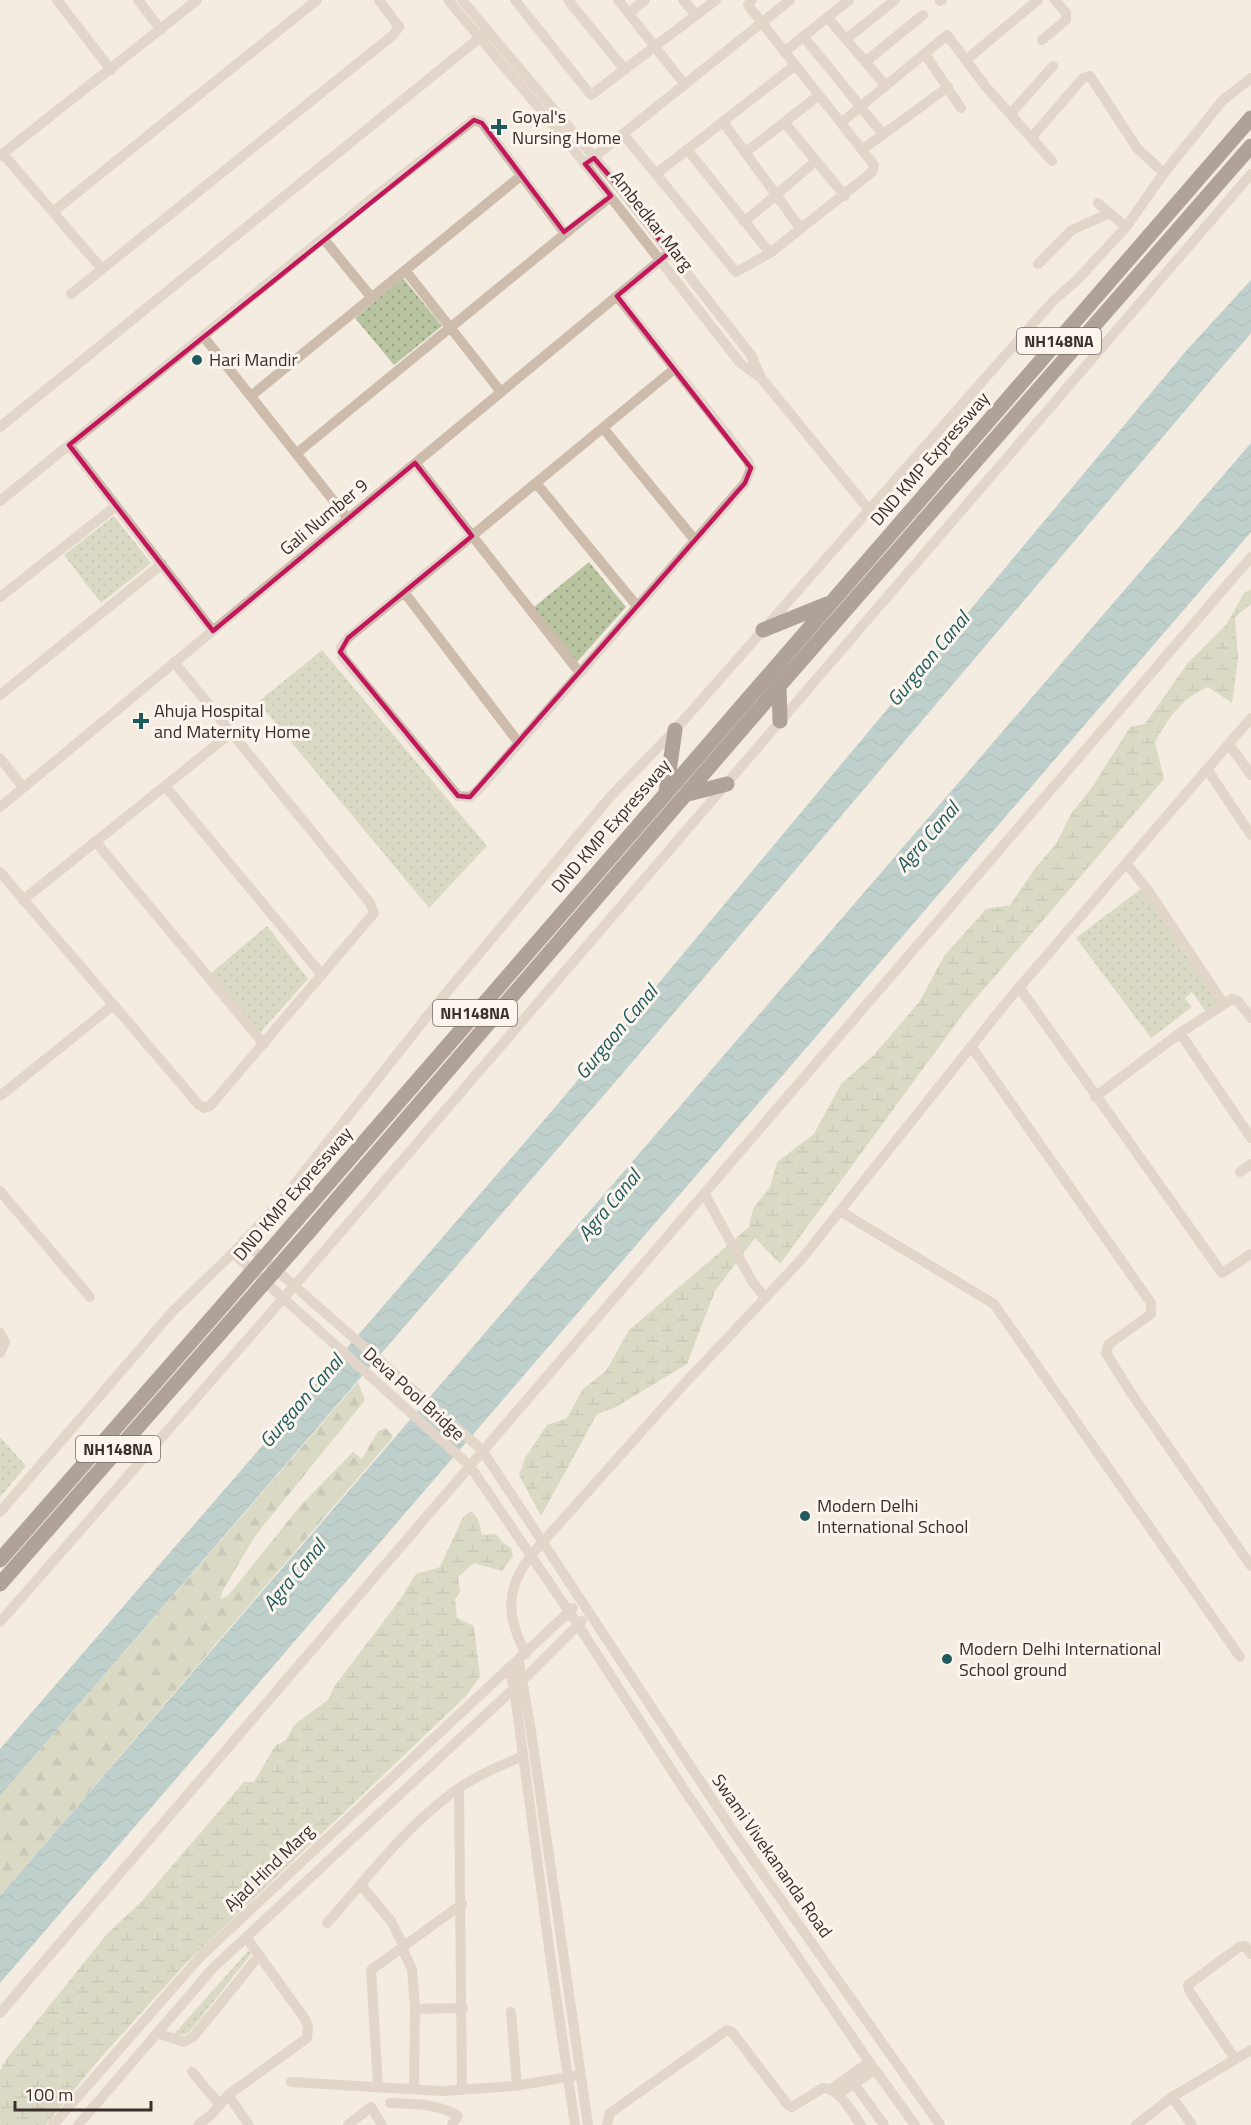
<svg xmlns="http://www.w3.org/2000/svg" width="1251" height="2125" viewBox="0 0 1251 2125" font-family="'Titillium Web',sans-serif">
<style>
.grass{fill:url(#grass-dots)}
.forest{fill:url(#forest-firs)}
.wetland{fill:url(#wetland-marsh)}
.water{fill:url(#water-waves)}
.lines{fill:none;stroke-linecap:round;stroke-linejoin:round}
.minor{stroke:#cdbbac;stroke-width:10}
.highway{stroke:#5c4a42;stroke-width:15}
.highway-bridge{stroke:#5c4a42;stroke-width:15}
.marked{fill:none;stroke:#c2185b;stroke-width:4.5;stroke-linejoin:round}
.poi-dot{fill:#1f5a5e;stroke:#fbf5ee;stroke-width:2}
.labels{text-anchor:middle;stroke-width:6;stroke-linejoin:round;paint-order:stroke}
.shield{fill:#fbf5ee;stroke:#756b66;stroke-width:1.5}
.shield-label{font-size:16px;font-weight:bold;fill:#3b302b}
.poi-label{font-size:18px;fill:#3b302b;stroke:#fbf5ee;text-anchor:start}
.street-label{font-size:18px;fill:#3b302b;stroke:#fbf5ee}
.water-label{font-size:20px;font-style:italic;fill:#1f5a5e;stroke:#fbf5ee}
</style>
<defs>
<pattern id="grass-dots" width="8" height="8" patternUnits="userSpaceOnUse" patternTransform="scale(1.5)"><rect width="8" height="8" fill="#b8c4a0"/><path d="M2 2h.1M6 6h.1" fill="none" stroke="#97a083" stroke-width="1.8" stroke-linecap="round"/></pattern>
<pattern id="forest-firs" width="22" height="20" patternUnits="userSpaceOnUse" patternTransform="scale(1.5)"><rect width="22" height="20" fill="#b8c4a0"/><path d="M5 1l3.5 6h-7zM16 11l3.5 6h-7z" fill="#97a083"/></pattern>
<pattern id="wetland-marsh" width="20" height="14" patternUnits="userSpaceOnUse" patternTransform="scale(1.5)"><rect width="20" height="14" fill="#b8c4a0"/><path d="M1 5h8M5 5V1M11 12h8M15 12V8" fill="none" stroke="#97a083"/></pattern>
<pattern id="water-waves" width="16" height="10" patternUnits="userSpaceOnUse" patternTransform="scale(1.5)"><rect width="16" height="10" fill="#7fb0b2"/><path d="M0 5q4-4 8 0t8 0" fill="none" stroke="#699091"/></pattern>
</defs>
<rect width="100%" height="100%" fill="#f4ebe1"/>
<path class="grass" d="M403,278l39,48 -48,39 -39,-47z
M114,516l37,47 -50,40 -37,-48z
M589,562l37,45 -49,55 -44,-54z
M322,650l165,196 -58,62 -171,-206z
M1142,888l84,111 -19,14 -15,-21 -7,6 7,9 -41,31 -75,-100z
M267,926l41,53 -50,56 -48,-61z
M0,1437l26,29 -26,31z
M249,1950l2,4 -60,76 -4,4 -14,1z"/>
<path class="forest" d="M358,1382l7,18 -110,136 -33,56 -1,7 7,-3 73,-91 52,-53 9,7 16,-28 8,-3 7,9 -393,459v-100z"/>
<path class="wetland" d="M1251,589v15l-16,13 3,42 -6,44 -24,-16c-26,11 -39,30 -53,55l9,37 -198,231 -186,254 -25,-26 -40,53 -28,73 -71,43 -19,7 -56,102 -22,-41 6,-17 22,-33 20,-7 16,-29 23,-18 23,-41 120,-103 4,-18 17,-22 7,-25 37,-28 27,-50 32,-28 47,-55 24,-45 42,-47 24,-4 26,-38 20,-23 15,-30 22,-28 37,-59 15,-3 42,-60 39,-39 18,-32z
M471,1511l7,8 4,16 14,-1 6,8 9,6 2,8 -11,15 -28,-8 -16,14 2,15 -5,7 2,19 17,8 6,51 -15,20 -278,265 -91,101 -50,62h-46v-54l5,-10 102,-127 34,-32 103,-120h10l21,-36 11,-6 8,-15 34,-25 6,-13 65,-86 17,-27 24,-7 23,-50z"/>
<path class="water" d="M1251,280v53l-616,726 -635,737v-47l557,-644 629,-754z
M1251,443v89l-1251,1451v-87z"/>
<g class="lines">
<path class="minor" d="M57,0l54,70
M138,0l23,30
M448,0l119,141 173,222 21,15 108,132
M462,0l158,188 131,167 10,23
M515,0l76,95 125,-95
M568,0l57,70
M618,0l67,85
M683,0l13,15
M940,1l2,-1
M629,13l16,-13
M827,17l58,68
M803,36l79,97
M846,39l49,-39
M1042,40l24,-20v-7l-11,-13
M784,52l65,-52
M925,54l36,54
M966,60l72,-60
M865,62l58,-47
M1011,113l42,-47
M723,122l78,107
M784,122l61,74
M842,122l105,-87 39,52 66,74
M624,135l112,137 34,-19 102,-81 2,-7 -126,-160 4,-5
M1032,137l51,-59 7,-2 47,72 27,25
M687,149l83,104
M863,149l85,-62
M746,152l72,-56
M3,154l99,115
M0,156l197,-156
M589,161l201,-161
M656,174l138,-108
M1098,203l28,24
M54,211l263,-211
M744,222l72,-61
M323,238l49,60
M1038,264l34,-34 38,-17
M405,270l96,122
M71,294l321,-258 7,-9 -20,-27
M617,296l130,164 4,8 -6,15 -267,307 -8,7 -12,-1 -116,-140 -1,-9 7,-9 325,-268
M203,336l145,183
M251,396l271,-221
M0,427l488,-396
M603,428l91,111
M69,445l144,186
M297,453l313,-256
M415,463l165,210
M536,483l101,123
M0,501l369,-300 105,-81 8,3 82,109
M404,592l115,151
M0,597l116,-91
M0,695l162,-131
M1229,744l22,31
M0,758l23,29
M1207,769l44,66
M165,786l157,189
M0,807l669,-554
M95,841l169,203
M1126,863l24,30 74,111
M0,872l199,233 5,3 6,-2 164,-193 -4,-10 -196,-241
M23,900l208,-167
M1019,987l203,286 29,-19
M1180,1033l71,105
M971,1046l180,257v11l-42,30 -3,9 25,40 120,173
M0,1096l112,-90
M1095,1097l85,-64 52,-34 6,2 13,17
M1240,1172l11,-8
M0,1191l90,106
M704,1193l48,88 13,17
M840,1211l154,93 246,353
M243,1241l239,209 253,384 205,291
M233,1253l237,213 108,159 107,166 180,265 50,69
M0,1333l5,9 -5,11
M0,1512l172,-200 61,-59 45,-48 158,-200 175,-209 64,-66 378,-429 24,-21 49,-53 38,-54 58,-72 29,-23
M0,1622l296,-338 955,-1110
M526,1654c-20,-38 -21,-64 5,-99l154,-172 115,-122 205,-257 246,-286
M519,1662l12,69 57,394
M510,1670l4,18 37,274 24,163
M459,1788l3,302
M361,1885l30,36 13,25
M327,1923c38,-42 74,-91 120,-126 22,-18 50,-30 76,-41
M402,1948l10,21 3,40
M511,2012l6,74
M0,2013l1251,-1456
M157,2033l27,9 9,-5 65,-80
M1235,2059l-45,-67 -2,-7 51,-38 6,-1 6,8
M192,2072l28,33
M291,2082l151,9 72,-5 60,-10
M855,2085l29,40
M378,2086l-7,-116 91,-66
M414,2089l1,-80 48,-1
M831,2089l38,-27
M838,2094l37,-24
M228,2095l21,30
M1172,2097l20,28
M390,2103c23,1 47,0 68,13l-6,9
M53,2125l147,-168 373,-349
M78,2125l135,-157 310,-288 59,-59
M198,2125l14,-11 16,-19 79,-57 1,-11 -3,-8 -59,-82
M348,2125l23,-18 11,18
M607,2125l3,-12 117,-83 5,2 56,73 4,2 31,-19c16,-1 29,25 38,37
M1136,2125l36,-28 79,-47"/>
<path class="highway" d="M763,630l64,-26
M779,686l1,35
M666,792l9,-62
M688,794l39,-10
M294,1223l957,-1105
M307,1234l472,-548 472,-540
M0,1560l224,-256
M0,1584l236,-269"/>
<path class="highway-bridge" d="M224,1304l70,-81
M236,1315l71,-81"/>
</g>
<path d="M0 0H1251V2125H0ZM474,120l8,3 82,109 47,-36 -26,-32 9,-6 26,30 49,65 -52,43 134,172 -6,15 -275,314 -12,-1 -118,-144 8,-14 124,-102 -57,-73 -202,168 -144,-186z" fill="#f4ebe1" fill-opacity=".55" fill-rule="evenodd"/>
<path class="marked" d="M474,120l8,3 82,109 47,-36 -26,-32 9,-6 26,30 49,65 -52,43 134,172 -6,15 -275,314 -12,-1 -118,-144 8,-14 124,-102 -57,-73 -202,168 -144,-186z"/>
<g class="poi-dot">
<path d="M496 118h6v6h6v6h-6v6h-6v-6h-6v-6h6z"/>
<circle cx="197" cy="360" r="6"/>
<path d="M138 712h6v6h6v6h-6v6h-6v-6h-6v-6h6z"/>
<circle cx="805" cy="1516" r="6"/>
<circle cx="947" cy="1659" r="6"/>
</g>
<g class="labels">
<g class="shield">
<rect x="1017" y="328" width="84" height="26" rx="4.5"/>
<rect x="433" y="1000" width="84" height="26" rx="4.5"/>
<rect x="76" y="1436" width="84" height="26" rx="4.5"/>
</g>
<g class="shield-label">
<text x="1059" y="347">NH148NA</text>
<text x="475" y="1019">NH148NA</text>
<text x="118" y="1455">NH148NA</text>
</g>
<g class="poi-label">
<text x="512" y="123">Goyal's<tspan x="512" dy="21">Nursing Home</tspan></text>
<text x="209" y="366">Hari Mandir</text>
<text x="154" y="717">Ahuja Hospital<tspan x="154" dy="21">and Maternity Home</tspan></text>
<text x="817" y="1512">Modern Delhi<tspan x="817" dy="21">International School</tspan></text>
<text x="959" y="1655">Modern Delhi International<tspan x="959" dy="21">School ground</tspan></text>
</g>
<g class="street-label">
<text transform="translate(652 221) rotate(52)" y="6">Ambedkar Marg</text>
<text transform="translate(930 459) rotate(-49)" y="6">DND KMP Expressway</text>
<text transform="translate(324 517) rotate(-40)" y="6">Gali Number 9</text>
<text transform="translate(611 826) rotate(-49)" y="6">DND KMP Expressway</text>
<text transform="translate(293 1194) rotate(-49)" y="6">DND KMP Expressway</text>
<text transform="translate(414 1394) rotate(42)" y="6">Deva Pool Bridge</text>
<text transform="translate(772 1856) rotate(55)" y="6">Swami Vivekananda Road</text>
<text transform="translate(269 1868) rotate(-44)" y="6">Ajad Hind Marg</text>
</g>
<g class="water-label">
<text transform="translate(928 659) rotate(-50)" y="7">Gurgaon Canal</text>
<text transform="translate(927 837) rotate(-49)" y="7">Agra Canal</text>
<text transform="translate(616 1032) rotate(-50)" y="7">Gurgaon Canal</text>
<text transform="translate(609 1205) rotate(-50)" y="7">Agra Canal</text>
<text transform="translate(301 1401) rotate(-49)" y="7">Gurgaon Canal</text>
<text transform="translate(294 1575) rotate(-50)" y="7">Agra Canal</text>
</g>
</g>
<path d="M15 2101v9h136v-9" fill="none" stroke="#3b302b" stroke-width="3"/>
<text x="24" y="2101" font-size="18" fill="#3b302b" stroke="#fbf5ee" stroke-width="4.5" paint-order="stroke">100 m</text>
</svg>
